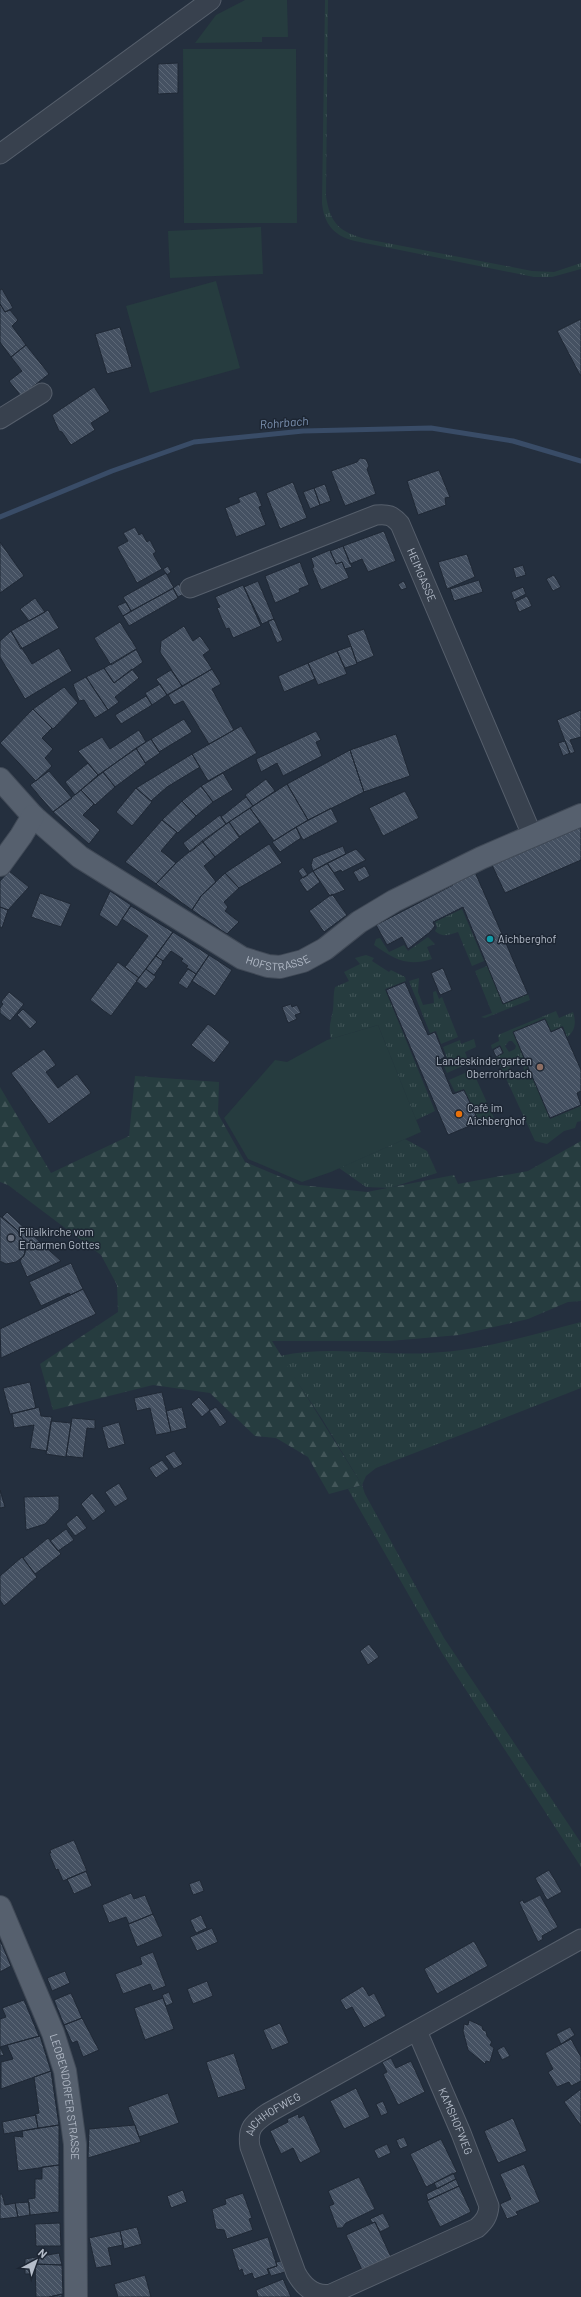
<svg xmlns="http://www.w3.org/2000/svg" width="581" height="2297" viewBox="0 0 581 2297" font-family="Barlow,sans-serif">
<style>
.grass{fill:url(#grass-tufts);fill-rule:evenodd}
.forest{fill:url(#forest-firs)}
.garden{fill:#263c3f}
.lines{fill:none;stroke-linecap:round;stroke-linejoin:round}
.stream{stroke:#394c67;stroke-width:5}
.building{fill:url(#building-back-hatch);stroke:#1f2835}
.minor-casing{stroke:#565f6c;stroke-width:21}
.major-casing{stroke:#414a57;stroke-width:24}
.minor{stroke:#38414e;stroke-width:19}
.major{stroke:#56606e;stroke-width:22}
.culture-dot{fill:#0f9aa8;stroke:#1d2633;stroke-width:1.5}
.education-dot{fill:#8d6e63;stroke:#1d2633;stroke-width:1.5}
.food-dot{fill:#e8710a;stroke:#1d2633;stroke-width:1.5}
.worship-dot{fill:#6b7280;stroke:#1d2633;stroke-width:1.5}
.labels{text-anchor:middle;stroke-width:3;stroke-linejoin:round;paint-order:stroke}
.street-label{font-size:11px;fill:#b4bcc9;stroke:#1d2633}
.poi-label{font-size:11px;fill:#b4bcc9;stroke:#1d2633;text-anchor:start}
.water-label{font-size:12px;font-style:italic;fill:#7c92b1;stroke:#1d2633}
</style>
<defs>
<pattern id="grass-tufts" width="24" height="20" patternUnits="userSpaceOnUse"><rect width="24" height="20" fill="#263c3f"/><path d="M3 7l-1-3M5 7V3M7 7l1-3M15 17l-1-3M17 17v-4M19 17l1-3" fill="none" stroke="#435659"/></pattern>
<pattern id="forest-firs" width="22" height="20" patternUnits="userSpaceOnUse"><rect width="22" height="20" fill="#263c3f"/><path d="M5 1l3.5 6h-7zM16 11l3.5 6h-7z" fill="#435659"/></pattern>
<pattern id="building-back-hatch" width="6" height="6" patternUnits="userSpaceOnUse"><rect width="6" height="6" fill="#455162"/><path d="M-1 5l2 2M0 0l6 6M5-1l2 2" fill="none" stroke="#5d6877"/></pattern>
</defs>
<rect width="100%" height="100%" fill="#242f3e"/>
<path class="grass" d="M325,0h3l-2,196c4,28 14,36 40,43l166,32 22,1 27,-9v6l-29,8h-18l-179,-36c-21,-5 -31,-17 -33,-38z
M462,909l22,52 -12,5 -14,-34c-10,3 -15,6 -23,-1l2,-4 -2,-5z
M428,937l7,7 -8,3 5,12c-26,8 -37,0 -58,-14l2,-6 4,-1 9,14 15,-7 4,6z
M366,955l8,3 -2,3 17,11 2,-2 14,7 1,4 -21,8 50,122 -19,9 -38,-95 -47,14c-3,-12 0,-18 2,-29 1,-8 0,-15 2,-23l14,-6 -5,-9 16,-8 -5,-6z
M487,966l16,37 25,-9 2,6 -45,18 -4,-1 11,-4 -17,-42z
M419,978l-1,14 5,13 11,-2 -1,-11 3,-1 3,8 3,-2 16,40 -17,7 -5,-13 -6,2 -21,-52z
M556,1011l3,7 14,-6c3,9 3,19 -6,25l-4,-11 -12,5 -6,-13 -32,14 37,87 31,-13v15l-4,1 -2,6 -11,3 -17,13 -12,-3 -39,-84 8,-4 -4,-8 -8,4 -1,-4 8,-4 -1,-6zM509,1041h3l4,5 -1,3 -6,3 -4,-6zM520,1063l3,1 2,11 -12,4 -3,-12z
M474,1039l2,8 -11,5 4,11 -22,10 -6,-13 6,-2 -4,-11 17,-7 1,4z
M474,1069l3,4 -3,1 20,44 -14,5 -16,-34 -9,3 -6,-12z
M405,1139l22,12 10,22 -47,15 -24,-1 -27,-19z
M581,1322v66l-205,80 -10,8 -4,9 3,9 79,144 137,205v24l-139,-214 -94,-164 14,-4 -40,-66 -42,-63c49,-11 100,0 149,-3 52,-2 102,-18 152,-31z"/>
<path class="forest" d="M135,1076l84,6 -1,32 27,48 55,23 67,7 87,-17 4,9 70,-13 53,-30v160l-13,1 -40,17 -69,16 -69,6h-118l90,144 -33,9 -21,-37 -32,-19 -21,-2 -45,-43 -57,-8 -100,25 -13,-46 78,-52 -1,-27 -16,-30 -93,-70 -8,-3v-95l51,86 78,-37z"/>
<path class="garden" d="M245,0h42l1,37h-26v5l-67,1 21,-28z
M183,49h113l1,174h-113z
M261,227l2,47 -93,4 -2,-47z
M216,281l24,87 -90,25 -24,-87z
M378,1025l43,107 -90,40 -29,10 -54,-23 -24,-41 51,-58 12,2 40,-22z"/>
<g class="lines">
<path class="stream" d="M0,517l112,-46 82,-29 109,-11 128,-3 82,13 68,20"/>
</g>
<path class="building" d="M178,63v30l-20,1v-30z
M2,289l11,19 -8,4 -5,-8v-14z
M0,304l5,8 5,-2 8,10 -6,6 14,19 -15,12 -11,-15z
M581,319v56h-1l-23,-44z
M120,327l12,40 -25,7 -12,-40z
M26,345l23,29 -28,22 -12,-15 13,-10 -11,-14z
M94,387l16,24 -19,12 4,7 -24,15 -9,-13 -3,-1 -7,-16z
M360,458l6,1 3,7 -2,3 9,25 -31,12 -14,-35 26,-9z
M439,470l11,27 -5,1 1,7 -28,10 -11,-34z
M293,482l14,36 -27,11 -14,-36z
M325,484l6,17 -11,4 -6,-17z
M314,488l6,17 -10,4 -7,-17z
M256,491l6,15 -3,1 7,18 -30,12 -11,-29 15,-6 -2,-4z
M135,527l4,8 3,-2 5,9 3,-2 6,12 -3,2 9,15 -25,14 -20,-36 11,-6 -5,-8z
M384,531l12,30 -28,11 -6,-13 -12,5 -7,-18z
M0,542l24,34 -24,17z
M343,546l9,21 -7,2 -3,-7 -6,2 -6,-13z
M330,550l6,14 6,-2 7,16 -28,12 -9,-22 2,-1 -3,-9z
M467,554l8,23 -28,12 -9,-27z
M300,562l9,23 -10,4 1,3 -25,11 -10,-27z
M523,565l3,10 -10,3 -3,-10z
M168,566l3,6 -4,3 -4,-6z
M166,573l8,15 -43,23 -8,-14z
M554,575l7,12 -8,4 -7,-12z
M479,580l4,12 -29,9 -4,-12z
M258,581l16,38 -12,5 -18,-37z
M404,581l3,7 -6,2 -3,-6z
M179,584l5,10 -6,3 -5,-9z
M243,585l18,41 -28,12 -4,-10 -3,1 -9,-21 3,-1 -5,-10z
M523,587l3,7 -12,6 -3,-8z
M173,588l5,10 -49,28 -6,-10z
M527,596l5,10 -13,6 -4,-10z
M35,598l10,14 -16,9 -9,-12z
M126,602l5,9 -8,5 -6,-10z
M48,610l11,18 -38,21 -10,-18z
M274,619l9,21 -6,3 -9,-22z
M120,622l17,27 -26,16 -17,-27z
M184,626l9,15 7,-5 10,14 -7,5 9,14 -30,17 -22,-34 1,-11z
M364,629l10,27 -17,7 -10,-28z
M11,631l21,33 27,-16 13,23 -47,28 -25,-42v-16z
M351,646l6,18 -12,4 -8,-17z
M136,649l7,13 -29,21 -10,-15z
M337,651l10,23 -29,11 -10,-22z
M308,663l7,16 -31,13 -6,-16z
M104,668l10,15 18,-14 7,9 -24,19 4,5 -11,8 -22,-33z
M212,669l9,15 -9,5 22,41 -25,14 -26,-43 -9,4 -6,-10z
M171,670l11,16 -15,9 -11,-16z
M86,677l22,33 -13,8 -11,-18 -5,1 -6,-17z
M160,684l7,11 -15,10 -7,-12z
M64,687l14,16 -25,26 -20,-20z
M146,696l6,9 -31,19 -6,-9z
M33,709l19,19 -10,10 11,11 -8,9 7,8 -16,15 -36,-38z
M581,710v27l-11,3 5,12 -5,2 -13,-34z
M184,719l8,13 -33,20 -8,-13z
M241,726l16,27 -49,28 -16,-27z
M139,730l7,12 -48,33 -20,-24 24,-14 8,12z
M316,731l5,9 -5,2 6,14 -39,20 -6,-13 -16,9 -5,-13z
M396,734l14,42 -46,16 -14,-42z
M151,739l9,14 -15,10 -9,-15z
M565,741l5,12 -7,3 -5,-13z
M136,748l10,16 -31,23 -12,-15z
M350,750l14,42 -56,28 -21,-36z
M192,754l8,13 -33,20 -16,14 -15,-13z
M88,763l10,12 -23,20 -10,-13z
M49,771l23,27 -19,14 -23,-27z
M103,772l12,15 -20,18 -14,-15z
M223,773l10,17 -20,12 -12,-16z
M266,779l9,12 -22,15 -8,-11z
M287,784l21,36 -34,21 -24,-33z
M201,786l12,16 -17,14 -14,-15z
M136,788l16,14 -20,24 -16,-14z
M81,790l13,14 -11,11 17,15 -11,14 -36,-32z
M405,791l14,27 -36,18 -14,-28z
M246,797l7,9 -27,18 -5,-7z
M182,801l14,15 -18,17 -16,-13z
M250,808l10,14 -21,15 -10,-15z
M331,808l7,14 -35,18 -7,-13z
M220,815l6,9 -36,28 -7,-9z
M162,820l15,12 -16,19 15,12 -20,21 -31,-22z
M229,822l11,15 -25,20 -13,-16z
M296,827l5,11 -21,14 -8,-10z
M581,827v33l-76,33 -13,-28z
M202,841l13,16 -11,9 12,16 -15,14 -9,14 -36,-26 20,-21z
M269,844l13,19 -43,25 -14,-15z
M343,846l3,8 -33,17 -2,-6 2,-7z
M356,849l10,11 -24,12 -1,-2 -7,3 -7,-10z
M327,863l18,27 -15,6 -17,-25z
M365,866l5,10 -11,6 -6,-10z
M303,867l5,8 -5,3 -5,-7z
M9,871l20,16 -21,23 -8,-3v-26z
M313,871l7,11 -13,10 -8,-12z
M475,872l53,122 -25,10 -40,-97 -30,15 2,4 -5,6 -22,17 -6,-12 -15,8 -11,-20 77,-40 -1,-3z
M225,873l14,15 -15,14 4,5 -3,4 14,11 -12,12 -35,-24 9,-14z
M110,891l21,14 -14,22 -18,-12z
M40,893l31,11 -10,23 -30,-10z
M332,894l15,21 -23,17 -15,-21z
M131,906l42,26 -34,46 -14,-11 23,-31 -26,-17z
M0,907l8,3 -6,18 -2,-1z
M173,932l36,23 -13,19 -10,-7 2,-1 -7,-5 2,-2 -12,-8 -8,10 -7,-5z
M209,955l23,15 -17,26 -23,-15z
M156,956l7,5 -1,3 -8,11 -8,-6z
M118,962l21,16 -28,38 -21,-16z
M443,968l9,22 -12,5 -9,-22z
M146,969l10,8 -10,12 -10,-8z
M188,969l8,5 -9,15 -9,-6z
M405,982l23,53 7,-3 10,25 -6,3 14,34 11,-4 15,32 -31,13 -62,-145z
M9,992l15,12 -14,17 -10,-8v-5l3,-4 -2,-2z
M291,1004l1,3 5,-2 4,8 -6,2 2,4 -9,4 -6,-16z
M23,1009l14,13 -7,7 -13,-14z
M545,1019l6,13 11,-5 19,43v21l-4,2 4,12 -31,13 -37,-86z
M208,1024l22,18 -16,21 -23,-18z
M500,1046l3,7 -7,4 -3,-7z
M44,1049l12,16 -10,7 12,16 19,-14 14,19 -42,31 -38,-51z
M7,1212l54,49 -34,16 -7,-16 5,-8 1,-9 -9,-14 -15,-13z
M0,1216l17,14 9,14 -2,12 -8,6 -10,2 -6,-3z
M71,1263l12,26 -13,6 -1,-2 -28,13 -12,-24z
M83,1289l13,25 -95,44 -1,-29z
M30,1382l6,26 -26,6 -7,-26z
M162,1392l9,40 -15,3 -6,-27 -13,3 -3,-13z
M199,1397l11,13 -8,7 -11,-13z
M39,1407l2,9 11,1 -5,34 -17,-3 4,-23 -20,3 -2,-14z
M182,1407l5,21 -16,4 -5,-21z
M216,1407l11,15 -7,5 -11,-16z
M72,1418l23,2v9l-8,-1 -4,30 -17,-2z
M51,1421l20,2 -5,34 -20,-3z
M119,1422l6,22 -17,5 -6,-22z
M174,1451l9,13 -9,5 -9,-13z
M162,1460l7,9 -13,9 -7,-10z
M119,1483l9,16 -13,8 -10,-15z
M0,1490l5,17 -5,1z
M92,1493l14,18 -13,10 -12,-17z
M59,1496v13l-14,15 -19,6 -2,-33z
M77,1515l10,13 -12,8 -9,-12z
M66,1529l8,11 -16,11 -8,-10z
M48,1538l13,16 -26,20 -12,-16z
M22,1557l15,20 -33,29 -4,-6v-24z
M369,1644l10,13 -11,8 -8,-14z
M74,1840l13,31 -24,10 -5,-12 -2,1 -7,-17h2l-1,-3z
M549,1870l13,22 -15,8 -12,-22z
M86,1871l6,15 -18,8 -7,-15z
M200,1880l4,11 -11,4 -4,-11z
M131,1893l3,6 11,-4 8,19 -24,10 -3,-7 -17,6 -7,-18z
M540,1895l18,32 -16,9 1,3 -5,3 -19,-40 4,-2 1,3z
M153,1914l10,22 -26,11 -9,-23z
M201,1915l6,13 -11,5 -6,-13z
M212,1928l6,14 -21,9 -7,-14z
M0,1940l11,26 -11,6z
M474,1941l14,25 -51,28 -13,-25z
M153,1952l13,34 -13,5 -3,-7 -27,10 -8,-20 27,-10 -2,-7z
M65,1971l5,12 -18,8 -5,-13z
M207,1981l6,15 -20,8 -6,-15z
M363,1986l6,10 5,-3 12,23 -22,12 -12,-21 -6,3 -6,-10z
M169,1992l4,11 -7,3 -4,-11z
M71,1993l11,25 -18,7 -10,-25z
M163,1998l11,31 -29,11 -11,-32z
M24,2000l15,36 -39,11v-28l6,-2 -4,-9z
M82,2018l17,32 -16,7 -6,-16 -5,2 -8,-18z
M469,2020l13,6 1,4 3,1 1,5 5,6 -2,3 4,3 -4,14 -4,-1 -1,3 -17,-14 -5,-19 1,-7 4,1z
M280,2023l9,20 -17,7 -9,-20z
M570,2027l5,8 -14,9 -5,-10z
M40,2036l11,35 -50,18v-27l12,-3 -6,-14z
M571,2039l10,18v24l-10,5 -2,-4 -12,5 -9,-15 5,-3 -8,-16z
M504,2046l6,10 -8,4 -5,-10z
M0,2047l4,8 -4,1z
M234,2053l12,36 -28,9 -12,-36z
M391,2058l5,10 15,-7 14,31 -27,13 -15,-31 4,-2 -5,-10z
M51,2071l8,54 -21,3 -3,-14 4,-1 -5,-36z
M356,2088l14,29 -26,12 -14,-28z
M581,2089v37l-17,-24z
M168,2093l11,30 -40,14 -11,-30z
M383,2101l5,12 -7,3 -5,-12z
M298,2114l1,4 5,-3 17,37 -21,11 -7,-15 -12,6 -11,-23 18,-9 -1,-3z
M36,2115l2,13 -34,6 -2,-12z
M513,2118l14,33 -29,12 -14,-32z
M59,2125v40l-41,6 -4,-35 9,1 -1,-6z
M135,2125l6,17 -53,16 1,-29z
M404,2137l4,9 -8,3 -4,-9z
M441,2139l16,33 -31,15 -16,-33z
M387,2144l4,9 -13,6 -4,-9z
M524,2164l16,38 -24,10 2,3 -11,4 -7,-15 11,-5 -11,-25z
M59,2165v47l-29,3 -2,-16 7,-1v-19h7v-12z
M453,2173l3,6 -19,10 -3,-6z
M359,2177l16,32 -29,14 -4,5h-5l-8,-22 5,-2 -6,-13z
M456,2179l3,7 -31,14 -2,-6z
M459,2186l12,26 -31,15 -13,-26z
M183,2190l4,12 -16,6 -4,-12z
M243,2193l9,25 -3,1 4,11 -26,9 -3,-9 -8,-1 -4,-20 14,-5 -1,-5z
M0,2194h2l3,11 10,-2 3,14 -18,2z
M29,2202l1,13 -12,2 -3,-14z
M383,2213l7,14 -10,5 -5,-10 -3,1 -2,-4z
M375,2222l16,35 -29,13 -16,-35z
M60,2223l1,23h-25l-1,-22z
M137,2227l5,17 -18,5 -4,-18z
M120,2231l3,14 -15,3 4,17 -16,3 -7,-30z
M268,2237l9,29 -10,3 2,5 -15,5 -2,-6 -8,3 -2,-7 -3,2 -7,-22z
M59,2253l3,12 -27,-1v10h-10v-15z
M281,2261l4,11 -14,4 -3,-7 9,-3 -1,-4z
M35,2264l27,1 1,29 -14,3h-13z
M145,2275l6,22h-33l-4,-13z
M283,2279l8,18h-33l-2,-7z
M62,2294v3h-13z"/>
<g class="lines">
<g class="minor-casing">
<g id="minor">
<path d="M0,154l211,-154"/>
<path d="M0,419l42,-26"/>
<path id="s1" d="M190,588l186,-73c12,-1 16,0 24,9l132,311"/>
<path id="s2" d="M417,2031l44,102 28,73c-1,10 -4,15 -12,22l-146,66c-17,3 -28,-8 -35,-21l-46,-126c-3,-18 3,-24 18,-34l313,-174"/>
</g>
</g>
<g class="major-casing">
<g id="major">
<path id="s3" d="M0,779l33,37 47,41 162,101 26,8 12,1 23,-6 22,-12 34,-27 35,-21 87,-43 100,-43"/>
<path d="M0,865l21,-29 12,-20"/>
<path id="s4" d="M0,1907l53,126 12,38 10,73 1,153"/>
</g>
</g>
<use href="#minor" class="minor"/>
<use href="#major" class="major"/>
</g>
<circle class="culture-dot" cx="490" cy="939" r="4"/>
<circle class="education-dot" cx="540" cy="1067" r="4"/>
<circle class="food-dot" cx="459" cy="1114" r="4"/>
<circle class="worship-dot" cx="11" cy="1238" r="4"/>
<g class="labels">
<g class="street-label">
<text dy="4" stroke="none"><textPath href="#s1" startOffset="282">HEIMGASSE</textPath></text>
<text dy="4" stroke="none"><textPath href="#s3" startOffset="340">HOFSTRASSE</textPath></text>
<text dy="4" stroke="none"><textPath href="#s4" startOffset="202">LEOBENDORFER STRASSE</textPath></text>
<text dy="4" stroke="none"><textPath href="#s2" startOffset="598">AICHHOFWEG</textPath></text>
<text dy="4" stroke="none"><textPath href="#s2" startOffset="98">KAMSHOFWEG</textPath></text>
</g>
<g class="poi-label">
<text x="498" y="943">Aichberghof</text>
<text x="532" y="1065" text-anchor="end">Landeskindergarten<tspan x="532" dy="13">Oberrohrbach</tspan></text>
<text x="467" y="1112">Café im<tspan x="467" dy="13">Aichberghof</tspan></text>
<text x="19" y="1236">Filialkirche vom<tspan x="19" dy="13">Erbarmen Gottes</tspan></text>
</g>
<g class="water-label">
<text transform="translate(284 423) rotate(-5)" y="4">Rohrbach</text>
</g>
</g>
<g transform="translate(36 2261) rotate(41)" stroke="#1d2633" stroke-width="3" paint-order="stroke">
<path d="M0-3L7 15L0 10L-7 15Z" fill="#b4bcc9"/>
<text y="-6" font-size="11" font-weight="bold" text-anchor="middle" fill="#b4bcc9">N</text>
</g>
</svg>
